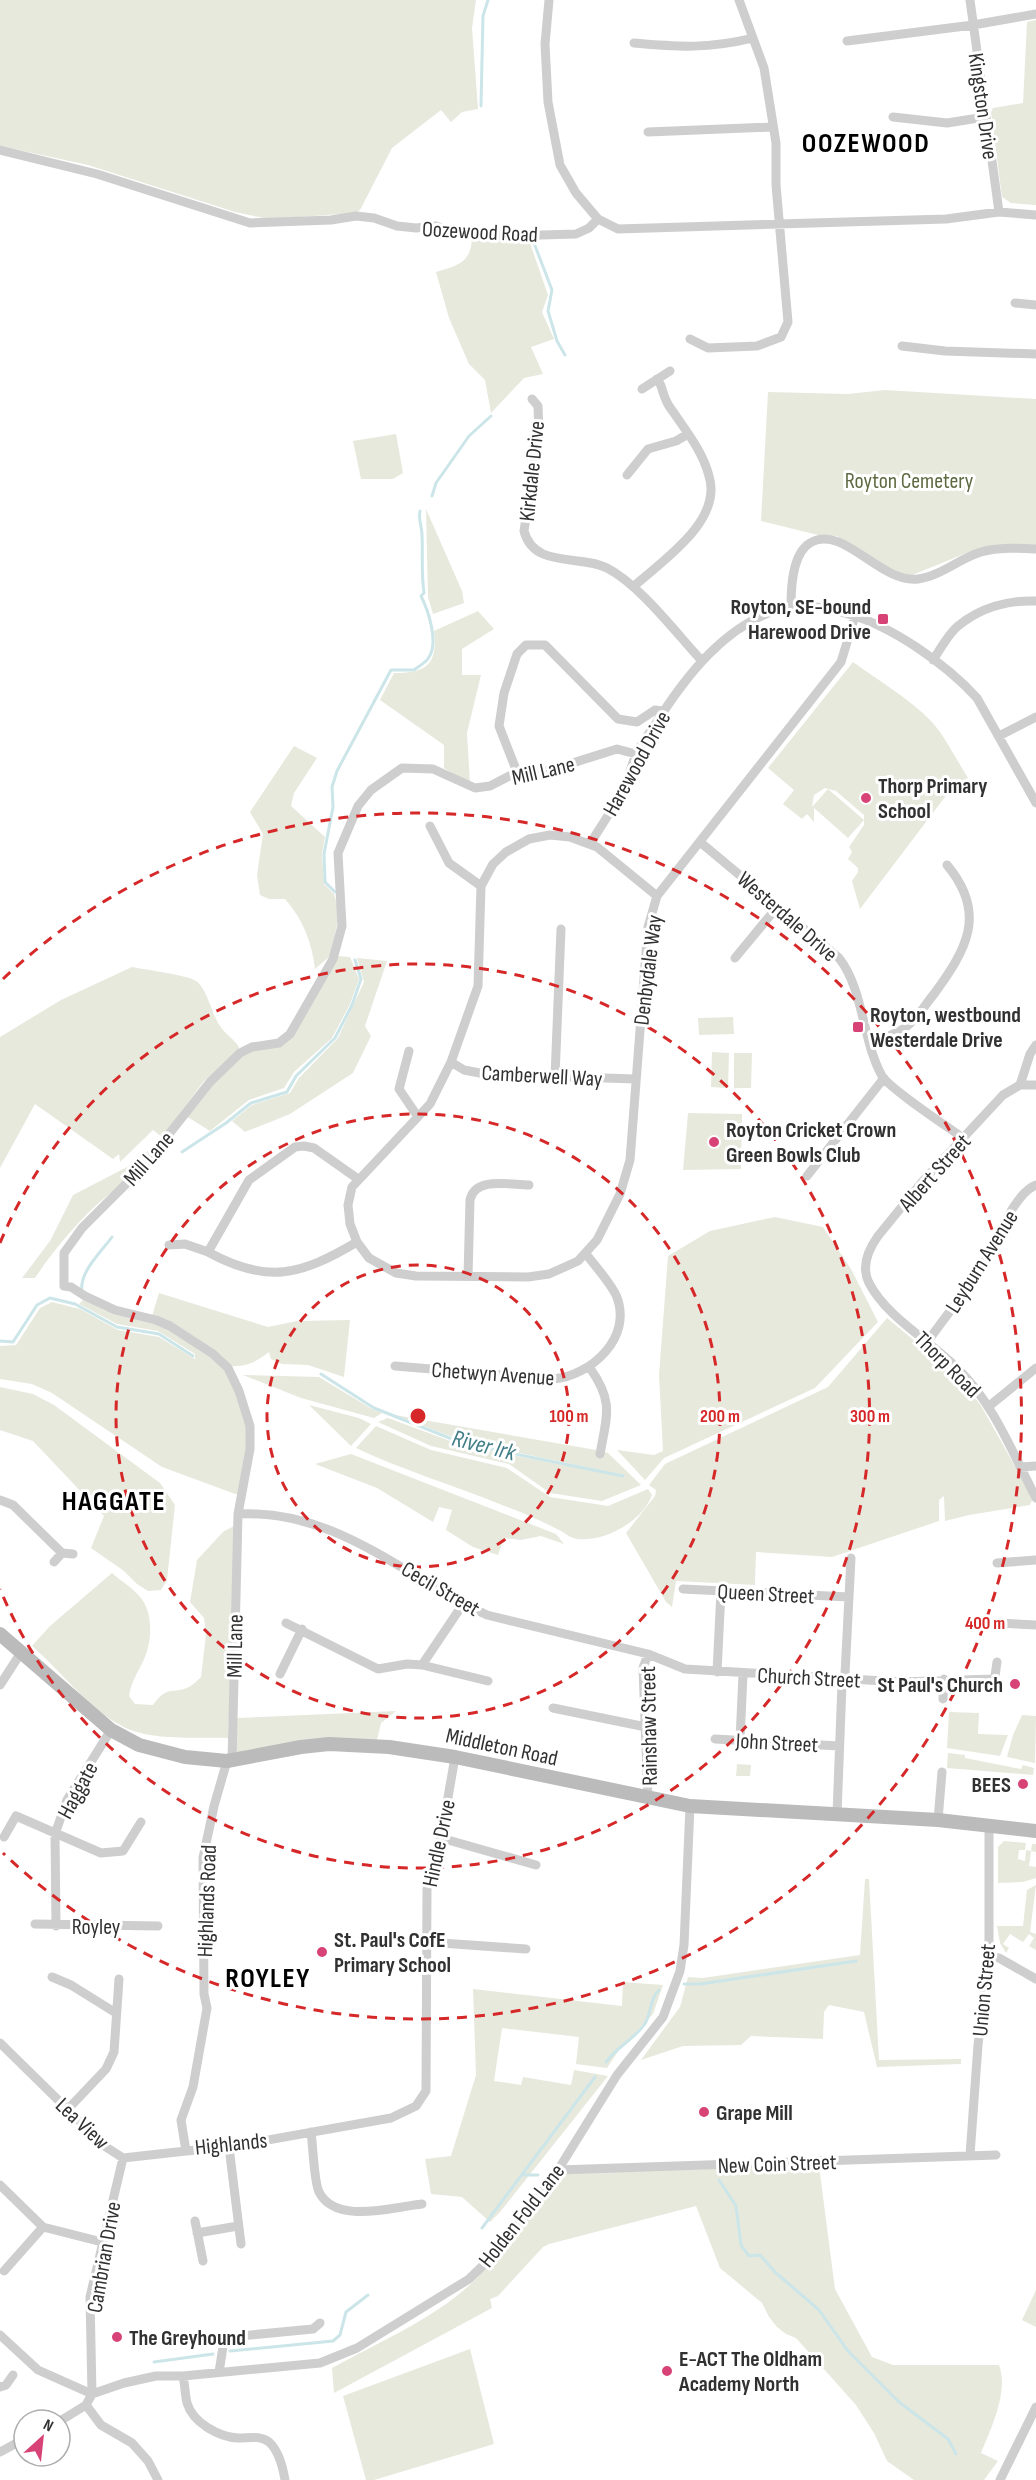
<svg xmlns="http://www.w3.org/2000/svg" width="1036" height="2480" viewBox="0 0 1036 2480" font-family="'Sofia Sans Condensed',sans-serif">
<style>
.green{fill:#e7e9dd}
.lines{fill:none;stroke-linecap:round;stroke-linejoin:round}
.stream{stroke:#cbe5e8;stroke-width:3}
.minor{stroke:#cecece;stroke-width:9}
.secondary{stroke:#bbb;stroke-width:14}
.ring{fill:none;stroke:#d62828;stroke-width:3;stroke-dasharray:10 8}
.poi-dot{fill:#d74376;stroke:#fff;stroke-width:2}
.labels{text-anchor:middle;stroke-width:6;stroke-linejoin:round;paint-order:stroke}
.street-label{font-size:22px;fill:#313131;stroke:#fff}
.park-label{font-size:22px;fill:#5e6941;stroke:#fff}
.poi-label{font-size:22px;font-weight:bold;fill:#313131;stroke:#fff;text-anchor:start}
.water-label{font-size:24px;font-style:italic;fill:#417e87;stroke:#fff}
.district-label{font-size:28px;font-weight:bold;letter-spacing:1.5px;fill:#000;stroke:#fff}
.centre{fill:#d62828;stroke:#fff;stroke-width:3}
.ring-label{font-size:18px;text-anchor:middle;font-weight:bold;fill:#d62828;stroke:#fff;stroke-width:6;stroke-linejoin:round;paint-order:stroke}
</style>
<rect width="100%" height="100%" fill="#fff"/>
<path class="green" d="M0,0h476l-4,28 6,81 -16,3 -11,10 -10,-12 -49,38 -32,62 -4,3 -88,6 -33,-7 -147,-47 -88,-19z
M1036,20v185l-25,-2 -9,-6 -11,-85 2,-4 30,-5 4,-81z
M472,237l57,3 19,55 -6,17 12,27 -23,8 12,27 -19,4 -33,35 -6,-33 -16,-16 -20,-46 -13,-46c23,-7 35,-9 36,-35z
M885,390l151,9v148l-29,-1 -43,8 -54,22 -17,-2 -39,-24 -17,-14 -19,-1 -57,-14 7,-129 80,2z
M396,434l7,39 -10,6h-32l-8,-38z
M426,509l36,82 2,12 -31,11 -5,-17z
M478,611l16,18 -32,20v26h19l-14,58 3,51 -26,-16v-23l-64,-45 14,-27c32,0 44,-8 40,-42z
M853,662c26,19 56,36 79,60 14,16 24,37 36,56l-14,7 -94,124 -8,-28 6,-9v-4l-10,-9 4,-7 -3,-5 15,-22v-10l-28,-24 -11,-3 -11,7 -2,12 16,-18 36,31 -16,18 -34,-30v14l-7,-8 -5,5 -19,-15 11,-14 -26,-22z
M294,746l23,12 -23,35 -3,13 34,31 -3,17 2,30 10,10 3,10 1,17 -8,35 -15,13c-3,-26 -12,-50 -30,-70h-16l-9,-4 -3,-20 6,-41 -13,-22z
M336,956l14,1 9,22 -9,25 -18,34 -38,34 -10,16 -35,12 -39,31 -24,-15c18,-21 36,-47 60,-62 18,-10 28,1 47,-18z
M357,958l30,3 -22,65 6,10 -18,37 -63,41 -45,18 -13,-11 20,-16 38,-12 9,-15 39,-40 26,-56z
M132,967c14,3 56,8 64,14 11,7 16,34 24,45 5,8 14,13 19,21l-1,4 -34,30 -42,56 -9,-7 -33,32 -1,-8 -6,5 -78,-55 -35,64v-131l61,-37z
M733,1017l1,17 -35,1 -1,-17z
M712,1052l17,1 -1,35 -17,-1z
M734,1053h18l-1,35h-17z
M688,1113l54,1 -1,55 -58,1z
M149,1150c-12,25 -39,42 -58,60 -21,21 -40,44 -56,68h-13l28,-37 23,-46 58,-30z
M775,1217l48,10 28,42 27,53 -63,66 -151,70 -19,22 -28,-30 37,5 9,-4 -4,-76 9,-119 42,-25z
M159,1293l109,34 29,-6 53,-1 -6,57 -36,-12 -26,-1 -11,-5 -2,-7c-13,10 -22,15 -39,14l-78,-50z
M84,1299l20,11 54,13 58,38 11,10 20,53 -1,25 -8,46 -76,-28 -110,-74 -20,-9 -32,-5v-33l16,-1 24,-37 12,-6 28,7 38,21 41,7 36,22v-5l-37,-23 -41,-7 -38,-20z
M887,1318l68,56 -5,7 3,2 5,-4 22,25 53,94 -3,7 -61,10 -24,6 -1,-25 -5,4v21l-107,36 -76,-5 -1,33 -79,-4 -4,26 -6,-5 -40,-69 29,-37 1,-6 -7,-5 16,-21 163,-77z
M243,1375l76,2 53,32 10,4 -8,5 -73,-20z
M0,1387l33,7 21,11 106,78 15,22 -8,75 -6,10 -13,1 -11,-7 -13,-13 -33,-23 13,-32 -71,-75 -33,-11z
M309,1405l50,13 12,6 -20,22z
M395,1415l207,36 6,2 33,32 -39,16 -52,-8 -41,-29 -78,-18 -53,-24 10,-4 73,27 164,32 -2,-2 -160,-34z
M376,1426l55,24 76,18 43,29 58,9 40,-17 4,6c-9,26 -47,47 -74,44 -7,0 -14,-7 -21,-10 -17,-9 -36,-17 -55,-24 -48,-20 -98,-34 -146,-57z
M351,1454l205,80 8,10 -23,-8 -20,4 -17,-2 -6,17 -25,-8 -27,-17 6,-20 -13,-3 -6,15 -56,-34 -62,-24z
M236,1525l-8,213c-30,-1 -80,3 -106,-12 -33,-17 -62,-56 -90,-80l18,-20 62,-53c9,8 21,15 29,25 12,15 11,42 4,59 -6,14 -14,24 -16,39l6,8 18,1c15,-21 19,-10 36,-18 4,-2 9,-7 12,-10l5,-43 -2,-16 -14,-16 7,-42 27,-29z
M396,1711l-15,12 -4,17 -51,-2 -92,17 3,-37z
M949,1712l30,1 -1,21 30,1 -8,21 -53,-8z
M1022,1715l14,1 -1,47 -28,-6 6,-22z
M948,1753l17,2v3l56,11 2,-4 11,3 -1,7 -86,-7z
M737,1764l14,1 -1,11h-14z
M1004,1841l22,2 -1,7h-6l-1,9 7,2 1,-11 5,1 1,-7h4v8l-5,-1 -2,15 7,1v11l-13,4 -25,1v-36z
M865,1879h4l10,181 82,-1v5l-84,3 -13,-55 -35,-7 -5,7 -1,27 -72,-3 -10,9 -58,1 -42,14 39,-53 8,-30 15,1 157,-23z
M1036,1885l-6,47 6,2v16l-7,-4 5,-8 -5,-4 -6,8 -13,-8 -7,10 6,4 -3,5 -6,-10 -3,-17h26l4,-36z
M623,1982l40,3 -10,29 -34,36 -12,18 -31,-4 3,-27 -77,-9 -8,53 27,4 2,-8 48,8 3,-15 34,6 -108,136 -10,10 -28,-25 -31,-3 -6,-35 26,-3 25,-81 -3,-86 149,17z
M819,2166l16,123 37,68 21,8h106c10,26 -8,64 -18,88l17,8 -14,19h-70l-27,-19 -13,-28 -18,-28 -60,-67 -10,-4 -9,-7 -8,-10 -7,-14 -42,-35 -24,-62 -147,38 -6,3 -45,49 -8,3 2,9 -158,85 -2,-25c47,-26 106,-51 144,-89l83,-106z
M1036,2290v37l-14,-7z
M470,2349l24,95 -120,36h-8l-23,-84z"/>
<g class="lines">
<path class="stream" d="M481,106l2,-90 5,-16
M534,243l18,47 -4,21 9,30 8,14
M432,496l4,-13 33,-47 22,-20
M335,892l-10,-10 -1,-28 9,-47 -1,-20 5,-16 54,-101h23c5,-4 13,-8 15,-13 10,-15 -1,-47 -8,-61l3,-3c-3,-21 -1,-38 -2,-58 0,-9 -4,-15 -2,-24
M182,1152l44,-29 25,-20 36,-11 9,-16 39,-38 17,-33 9,-26 -6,-19
M82,1291c-3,-19 20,-40 30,-54
M0,1341l13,1 24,-37 13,-7 25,6 42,23 42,7 34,22
M321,1374l53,34 88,35 161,33
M684,1984h16l156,-23
M606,2062c11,-15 28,-23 38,-37 8,-10 5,-26 15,-35
M522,2175h16
M719,2180l17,26 5,39 8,11 11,-1 15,17 44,38 29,41 51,51 49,37 8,15
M482,2228l113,-151
M230,2351l103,-10 7,-6 6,-23 22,-17
M154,2362l59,-8"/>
<path class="minor" d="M549,0l-4,44 3,58 12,63 16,28 22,26
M970,0l29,212
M847,41l126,-16 63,-11
M634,43c45,4 74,6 119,-5
M893,117l54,6 38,-6
M648,132l124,-5
M0,150l97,24 153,49 81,-3 25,-4 18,2 23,8 19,2 20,-2 13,5 58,5 69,-2 13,-6 9,-9 20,10 328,-10 53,-7 37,3
M1015,303l21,2
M690,339l18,9 49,-2 24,-9 7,-15 -12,-137v-42l-12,-75 -25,-68
M902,346l43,5 91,3
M642,389l28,-18
M532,399l6,7 1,26 -15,99c10,38 56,23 83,37 33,17 69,65 95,93
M627,475l21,-26 28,-8 12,-7
M633,587c29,-26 90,-66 76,-111 -6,-23 -20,-41 -33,-60 -3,-5 -8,-10 -10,-16 -4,-7 -3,-14 -9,-21
M791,606c0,-18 1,-52 19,-63 33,-20 70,41 108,36 23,-3 42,-21 63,-27 18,-5 37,-4 55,-3
M933,660c7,-10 15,-26 25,-34 22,-18 50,-26 78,-25
M999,736l37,-19
M517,772l-18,-46 5,-33 13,-39 9,-9h19l73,74 19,3 18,-12 8,1
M430,826l19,37 32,23
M700,842l139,116c25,32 23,82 43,118 8,13 66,51 81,62
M590,844c13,-21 27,-41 37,-63 3,-9 5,-18 9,-26 4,-10 11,-19 17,-27 31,-50 75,-109 136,-121 18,-4 42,2 59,7 44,12 98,50 129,84l59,105
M657,896l-60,-49 -27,-10 -20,-2 -21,4 -23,13 -13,12 -12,22 -3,100 -27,76 -21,42 -78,83 -4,18 2,19 7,18 12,16 27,15 20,3 112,1 21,-3 29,-13 19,-21 23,-46 10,-34 18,-233 9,-31 184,-234 14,-46
M735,958l43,-52
M869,1042c11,-3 24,-6 34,-13 13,-8 21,-23 31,-35 32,-44 54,-80 13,-129
M409,1051l-10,38 19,28
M451,1062l13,8 21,4 150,5
M555,1077l6,-148
M1020,1085l10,-31 6,-9
M1036,1085h-16l-17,10 -81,87 -44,54c-10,14 -17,31 -9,47 19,36 62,58 89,86 36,35 55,85 78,129
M807,1176l77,-98
M357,1242c-56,33 -89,43 -149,10l41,-72 46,-33 9,-1 10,2 44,31
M169,1245l16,-1 23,8
M468,1276l2,-76c5,-24 40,-15 59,-15
M928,1341c17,-24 36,-47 52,-72 15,-21 32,-75 56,-84
M395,1366l158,13c38,-3 81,-42 63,-84 -7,-14 -20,-28 -30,-41
M590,1368c24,34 17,47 10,86
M988,1407l48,-39
M1020,1467l16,-1
M0,1500l13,5 49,48
M238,1514c99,-5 166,63 249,101l161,39 37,15 216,13 92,-3 2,-3 2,-14
M54,1562l8,-9 11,1
M997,1563l39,-3
M683,1589l166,8
M286,1623l92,46 29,-5 15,1 66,16
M998,1623l38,2
M648,1654l-5,14 5,131
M422,1665l41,-61
M717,1672l4,-81
M280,1674l22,-45
M0,1685l22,-34
M943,1699l1,-20
M553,1708l93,19
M715,1739l124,7
M740,1740l3,-66
M227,1761l-13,45 -11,52 1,136 3,14 -14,79 -12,33 5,31 43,-4 162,-29 25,-12 10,-15 1,-202 14,-51 14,-81
M232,1761l6,-247 12,-65v-23l-11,-35 -11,-23 -15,-14 -43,-28 -14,-6 -41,-10 -30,-14 -14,-9 -7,-1v-33l18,-25 61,-61 67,-85 30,-29 12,-6 27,-4 11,-9 43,-75 9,-33 -4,-73 20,-47 13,-16 31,-22 31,1 42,19 15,-2 27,-14 30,-1 70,-22 19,5
M837,1814l5,-130 3,-10 6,-116
M938,1820l4,-48
M4,1837l12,-21 85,37 22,-2 18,-29
M441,1838l95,27
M35,1924l123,2
M56,1926l-1,-92 12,-34 44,-70
M427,1942l99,7
M989,1957l10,1 37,21
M52,1977l19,8 45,28
M0,2043l106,104 17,11 63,-7
M68,2109l38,-40 8,-17 5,-73
M311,2132c2,14 3,50 8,60 17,33 73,15 103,12
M229,2147l12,97
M970,2155l8,-110 11,-88v-132
M558,2170l438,-15
M0,2185l43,42 59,15
M195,2221l8,40
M197,2233l41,-7
M4,2271l39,-44
M0,2335l38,35 54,24
M219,2372l4,-25 6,-10 84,-8 7,-6
M183,2376c2,9 2,19 4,27 6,20 32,34 51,35 11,0 22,-3 31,4 10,9 14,26 16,38
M0,2387l6,-2 7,-10
M92,2394l-2,-97 33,-139
M86,2405l15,20 31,18 16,18 10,19
M60,2421l26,-16 6,-11 32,-11 32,-7h27l137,-13 37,-15 112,-69 30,-29 59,-80 59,-95 46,-58 17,-46 4,-26 6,-139
M0,2452l24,-13
M1000,2480l36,-73"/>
<path class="secondary" d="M0,1634l111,96 28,15 46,12 42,4 74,-14 28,-3 60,3 66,10 235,49 248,14 98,11"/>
</g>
<g class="ring">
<circle cx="418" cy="1416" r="151"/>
<circle cx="418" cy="1416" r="302"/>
<path d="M0 1243A452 452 0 1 1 0 1589"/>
<path d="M3 979A603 603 0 1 1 3 1853"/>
</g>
<g class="poi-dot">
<rect x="877" y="613" width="12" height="12" rx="3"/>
<circle cx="866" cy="798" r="6"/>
<rect x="852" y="1021" width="12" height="12" rx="3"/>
<circle cx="714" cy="1142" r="6"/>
<circle cx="1015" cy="1684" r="6"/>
<circle cx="1023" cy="1784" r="6"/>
<circle cx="322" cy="1952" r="6"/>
<circle cx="704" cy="2112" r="6"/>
<circle cx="117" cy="2337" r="6"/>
<circle cx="667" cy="2371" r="6"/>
</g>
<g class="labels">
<g class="street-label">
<text transform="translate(984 106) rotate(82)" y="8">Kingston Drive</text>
<text transform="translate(480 231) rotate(3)" y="8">Oozewood Road</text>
<text transform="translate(531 471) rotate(-84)" y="8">Kirkdale Drive</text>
<text transform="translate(636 763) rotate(-61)" y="8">Harewood Drive</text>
<text transform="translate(543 770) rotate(-13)" y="8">Mill Lane</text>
<text transform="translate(788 916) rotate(41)" y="8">Westerdale Drive</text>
<text transform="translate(647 970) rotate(-83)" y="8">Denbydale Way</text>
<text transform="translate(542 1075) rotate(3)" y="8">Camberwell Way</text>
<text transform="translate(148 1158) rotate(-49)" y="8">Mill Lane</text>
<text transform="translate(934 1172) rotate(-48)" y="8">Albert Street</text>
<text transform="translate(981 1261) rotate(-58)" y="8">Leyburn Avenue</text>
<text transform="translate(948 1364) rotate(45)" y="8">Thorp Road</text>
<text transform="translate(493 1373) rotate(4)" y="8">Chetwyn Avenue</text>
<text transform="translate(441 1588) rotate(30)" y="8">Cecil Street</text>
<text transform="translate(766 1593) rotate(3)" y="8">Queen Street</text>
<text transform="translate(234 1646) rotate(-89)" y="8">Mill Lane</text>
<text transform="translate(809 1677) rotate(3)" y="8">Church Street</text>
<text transform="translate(648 1726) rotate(-91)" y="8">Rainshaw Street</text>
<text transform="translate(777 1742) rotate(3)" y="8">John Street</text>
<text transform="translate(502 1746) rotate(12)" y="8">Middleton Road</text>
<text transform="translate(77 1790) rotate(-62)" y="8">Haggate</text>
<text transform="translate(438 1843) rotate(-78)" y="8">Hindle Drive</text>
<text transform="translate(206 1901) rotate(-88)" y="8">Highlands Road</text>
<text x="96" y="1934">Royley</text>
<text transform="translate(983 1990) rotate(-85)" y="8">Union Street</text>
<text transform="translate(83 2123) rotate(43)" y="8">Lea View</text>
<text transform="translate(231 2143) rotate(-6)" y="8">Highlands</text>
<text transform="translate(777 2163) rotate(-2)" y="8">New Coin Street</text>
<text transform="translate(521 2215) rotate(-52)" y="8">Holden Fold Lane</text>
<text transform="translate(103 2257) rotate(-80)" y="8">Cambrian Drive</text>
</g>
<g class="park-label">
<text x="909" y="488">Royton Cemetery</text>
</g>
<g class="poi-label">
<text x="871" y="614" text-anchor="end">Royton, SE-bound<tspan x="871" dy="25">Harewood Drive</tspan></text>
<text x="878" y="793">Thorp Primary<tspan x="878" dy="25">School</tspan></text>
<text x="870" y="1022">Royton, westbound<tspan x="870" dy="25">Westerdale Drive</tspan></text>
<text x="726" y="1137">Royton Cricket Crown<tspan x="726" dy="25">Green Bowls Club</tspan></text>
<text x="1003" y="1692" text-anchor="end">St Paul's Church</text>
<text x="1011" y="1792" text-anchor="end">BEES</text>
<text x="334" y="1947">St. Paul's CofE<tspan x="334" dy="25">Primary School</tspan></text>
<text x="716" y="2120">Grape Mill</text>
<text x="129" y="2345">The Greyhound</text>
<text x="679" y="2366">E-ACT The Oldham<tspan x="679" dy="25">Academy North</tspan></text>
</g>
<g class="water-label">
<text transform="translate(484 1445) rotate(14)" y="8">River Irk</text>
</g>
<g class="district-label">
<text x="866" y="152">OOZEWOOD</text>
<text x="114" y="1510">HAGGATE</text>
<text x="268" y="1987">ROYLEY</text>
</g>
</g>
<circle cx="418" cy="1416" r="9" class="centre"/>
<g class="ring-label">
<text x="569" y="1422">100 m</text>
<text x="720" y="1422">200 m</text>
<text x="870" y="1422">300 m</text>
<text x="985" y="1629">400 m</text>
</g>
<g transform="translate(42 2438) rotate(27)"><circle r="28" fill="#ffffff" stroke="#adadad" stroke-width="1.5"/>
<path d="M0-4.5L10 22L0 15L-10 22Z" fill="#d74376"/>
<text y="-9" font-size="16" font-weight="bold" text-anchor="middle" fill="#313131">N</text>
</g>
</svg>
